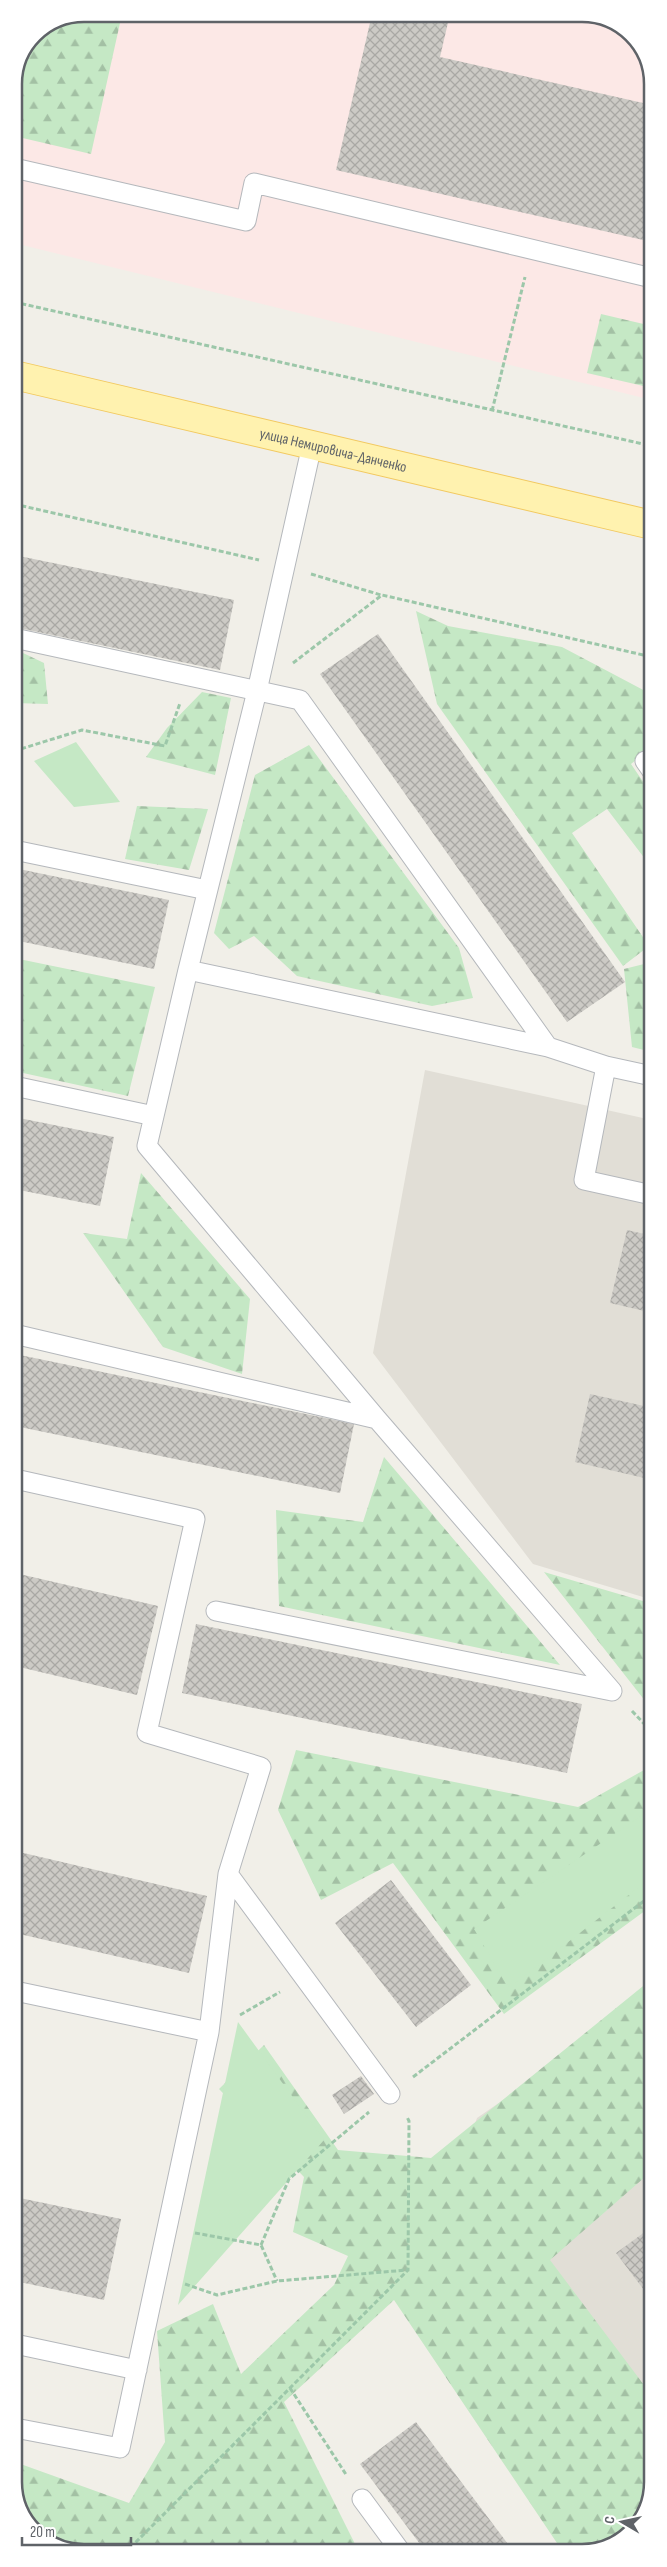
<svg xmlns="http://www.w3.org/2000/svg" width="667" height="2567" viewBox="0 0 667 2567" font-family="'Sofia Sans Condensed',sans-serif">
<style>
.education{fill:#e1ded6}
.medical{fill:#fce8e6}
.forest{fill:url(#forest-firs)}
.green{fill:#c5e8c5}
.building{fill:url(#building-cross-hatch)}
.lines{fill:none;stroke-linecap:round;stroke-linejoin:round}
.lane-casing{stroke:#b5b8bc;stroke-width:21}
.primary-casing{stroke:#f2c960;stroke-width:30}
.path{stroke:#9cc7a9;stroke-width:3;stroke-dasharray:5 2.5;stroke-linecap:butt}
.lane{stroke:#fff;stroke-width:19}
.primary{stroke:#fff2af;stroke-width:28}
.labels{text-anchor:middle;stroke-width:5;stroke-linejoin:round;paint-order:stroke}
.street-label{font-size:15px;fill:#5f6368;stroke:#fff}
.rim{fill:none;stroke:#5f6368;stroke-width:2.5}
</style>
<defs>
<pattern id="forest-firs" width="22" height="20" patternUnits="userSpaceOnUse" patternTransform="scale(1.25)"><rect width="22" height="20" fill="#c5e8c5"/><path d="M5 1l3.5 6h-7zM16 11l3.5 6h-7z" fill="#a3c0a4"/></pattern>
<pattern id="building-cross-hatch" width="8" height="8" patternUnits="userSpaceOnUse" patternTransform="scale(1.25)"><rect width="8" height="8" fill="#cccac5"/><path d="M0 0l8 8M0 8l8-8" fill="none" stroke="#a9a8a4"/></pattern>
</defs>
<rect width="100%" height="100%" fill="#f1efe8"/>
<path class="education" d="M425,1070l227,50 1,480 -120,-36 -160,-211z
M653,1997v486l-210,-273 34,-92z"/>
<path class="medical" d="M85,14h506l38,18 23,39v329l-638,-157v-159l21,-50z"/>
<path class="forest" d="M85,14h37l-31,140 -77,-18v-52l21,-50z
M601,314l51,12v62l-65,-15z
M416,611l32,15 114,21 87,46h3v54l-21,17 21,31v73l-45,-59 -35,24 77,113 -26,20 -186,-262z
M21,652l23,11 4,41 -34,-1v-50z
M202,692l29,6 -16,77 -69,-18 21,-29z
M309,745l150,203 14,50 -41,8 -135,-30 -43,-40 -25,13 -15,-16 41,-158z
M137,806l71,3 -19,61 -64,-11z
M14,958l141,29 -27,109 -114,-25z
M652,962v90l-20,-5 -8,-78z
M141,1173l109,126 -8,75 -79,-27 -80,-114 44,6z
M384,1457l176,208 -281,-59 -3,-96 87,12z
M544,1572l109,32v107z
M296,1750l282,57 75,-42v140l-149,109 -111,-151 -72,37 -43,-90z
M653,1978v192l-103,90 103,137v86l-17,46 -40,23h-33l-169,-252 -110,102 75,150 -279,1 -42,-17 -23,-40v-34l114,41 36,-61 -8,-111 56,-27 28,70 93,-89 14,-29 -55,-24 11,-55 -85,-88 45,-44 74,105 93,8z"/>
<path class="green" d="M76,742l44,60 -46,5 -40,-46z
M653,1808v68l-144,112 -35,-59z
M238,2022l86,118 -146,165z"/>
<path class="building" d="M372,14h78l-10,43 212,48v137l-316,-72z
M14,555l220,45 -14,70 -206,-43z
M378,634l247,348 -58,40 -247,-348z
M14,868l155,32 -15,69 -140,-29z
M14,1117l100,20 -14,69 -86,-17z
M627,1230l26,6v77l-43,-10z
M15,1354l339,70 -14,69 -325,-67z
M590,1394l63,14v72l-78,-18z
M15,1573l143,33 -21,89 -122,-29z
M196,1624l386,80 -15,69 -385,-80z
M15,1851l192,45 -18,77 -174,-40z
M391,1880l80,105 -55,42 -81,-104z
M361,2076l13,18 -30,20 -12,-19z
M15,2197l106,22 -17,81 -89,-19z
M653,2226v76l-37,-49z
M416,2422l98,130h-88l-66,-88z"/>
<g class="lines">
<g class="lane-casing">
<path id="lane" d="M14,168l232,53 8,-38 398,95
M312,445l-55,246 -69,279 360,77 58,19 46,10
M14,638l286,62 248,347
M645,761l7,10
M14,850l193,40
M188,970l-41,176 230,273 235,272
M606,1066l-22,114 68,15
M14,1086l140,30
M14,1334l363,85
M15,1479l180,40 -48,214 114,34 -33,107 -19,158
M216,1611l396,80
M228,1874l162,220
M15,1991l194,41 -89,416 -105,-20
M15,2344l122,26
M362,2499l39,53"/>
</g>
<g class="primary-casing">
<g id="primary">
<path id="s1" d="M14,375l638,150"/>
</g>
</g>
<path class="path" d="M14,302l638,144
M492,411l33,-134
M14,504l245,56
M311,574l70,21
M293,663l89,-68 270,62
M14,751l68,-21 83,16 15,-43
M632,1711l21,22
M240,2015l40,-23
M413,2077l240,-183
M195,2233l66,12 16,36
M261,2245l28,-66 80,-67
M185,2284l32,11 60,-14 130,-11
M290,2388l57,88
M125,2553l283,-283 1,-149 -2,-4"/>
<use href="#lane" class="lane"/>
<use href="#primary" class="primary"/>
</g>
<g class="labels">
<g class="street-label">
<text dy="5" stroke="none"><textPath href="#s1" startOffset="328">улица Немировича-Данченко</textPath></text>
</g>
</g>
<path d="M0 0H667V2567H0ZM84 22H582A62 62 0 0 1 644 84V2482A62 62 0 0 1 582 2544H84A62 62 0 0 1 22 2482V84A62 62 0 0 1 84 22Z" fill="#fff" fill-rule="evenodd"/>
<path class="rim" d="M84 22H582A62 62 0 0 1 644 84V2482A62 62 0 0 1 582 2544H84A62 62 0 0 1 22 2482V84A62 62 0 0 1 84 22Z"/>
<g transform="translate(622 2522) rotate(279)" stroke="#ffffff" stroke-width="4" paint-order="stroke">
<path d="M0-4L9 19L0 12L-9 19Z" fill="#5f6368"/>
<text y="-8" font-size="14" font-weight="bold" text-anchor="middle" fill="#5f6368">С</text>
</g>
<path d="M22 2537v8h109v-8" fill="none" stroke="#5f6368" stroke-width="2.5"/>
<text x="30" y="2537" font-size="15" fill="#5f6368" stroke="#ffffff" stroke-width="4" paint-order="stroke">20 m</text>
</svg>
